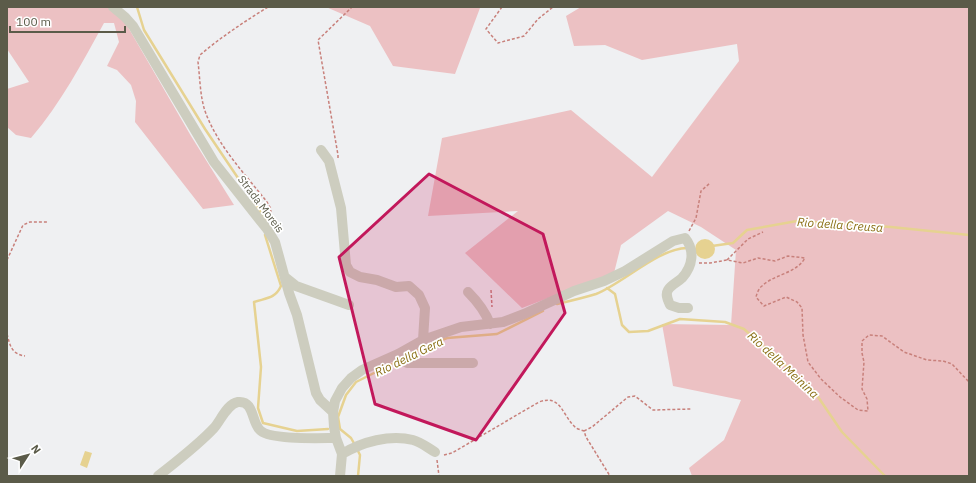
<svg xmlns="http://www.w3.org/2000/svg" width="976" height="483" viewBox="0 0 976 483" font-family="'IBM Plex Sans',sans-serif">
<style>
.green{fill:#ecc1c3}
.water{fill:#e6d291}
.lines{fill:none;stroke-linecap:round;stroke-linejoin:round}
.stream{stroke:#e6d291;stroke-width:2.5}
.path{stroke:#c8807b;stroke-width:1.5;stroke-dasharray:3 2;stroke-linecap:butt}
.minor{stroke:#cdcdbf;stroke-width:10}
.marked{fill:#c2185b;fill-opacity:0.2;stroke:#c2185b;stroke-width:3;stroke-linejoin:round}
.labels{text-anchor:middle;stroke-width:3.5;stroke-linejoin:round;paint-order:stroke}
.street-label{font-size:11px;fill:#5b5b49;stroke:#fff}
.water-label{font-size:12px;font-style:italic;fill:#8b7015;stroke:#fff}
</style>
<rect width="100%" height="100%" fill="#eff0f2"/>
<path class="green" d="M7,7h114l4,15 66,114 43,69 -31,4 -68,-87 1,-21 -5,-16 -14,-15 -10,-4 12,-24 -5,-19h-10c-22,40 -43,80 -73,115l-15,-3 -9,-8v-38l22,-7 -22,-33z
M326,7h158l-4,1 -25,66 -62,-8 -23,-40z
M581,7h388v469h-277l-3,-8 35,-28 17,-40 -68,-14 -11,-62 69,1 5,-75 -35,-23 -33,-16 -47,34 -7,28 -92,35 -57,-55 53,-42 -90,5 14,-78 129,-28 81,67 87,-116 -2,-17 -95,16 -37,-15 -31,1 -8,-30z"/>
<path class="water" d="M695 249a10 10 0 1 1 20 0a10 10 0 1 1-20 0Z
M85,451l7,2 -5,15 -7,-3z"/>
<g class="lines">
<path class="stream" d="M137,7l7,23 61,99 62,92
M265,235l16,51c-6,13 -15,12 -27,16l7,65 -3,41 5,15 34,8 31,-2
M712,246l21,-3 14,-13 50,-9 94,6 78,8
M607,288l8,6 7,31 7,7 19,-1 32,-12 45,3 19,7 70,62 28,41 43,44
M557,304c13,-3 26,-6 39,-10 26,-10 63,-46 91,-46
M405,358l15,-9 27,-11 50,-4 46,-23
M355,445l-4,-7 -11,-9 -2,-12 8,-22 10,-13 44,-22
M357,449l3,6 -2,21"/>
<path class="path" d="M268,7c-24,15 -47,30 -68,48l-2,7c2,16 2,34 7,49 12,34 40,63 62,91l4,7 -1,11
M502,7l-16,22 12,14 26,-7 14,-17 15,-12
M338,158v-3l-20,-115 34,-33
M689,231l7,-13 5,-27 9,-8
M7,260l16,-35 7,-3h17
M727,260l21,-21 15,-7
M699,263h11l17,-3 16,3 15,-5 17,3 13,-5 17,2c-9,16 -31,16 -43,28 -3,2 -5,7 -6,11l8,9 22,-9 11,5 5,6 1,27 5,27 13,17 19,18 18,13 10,1 -1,-12 -5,-10 2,-27 -2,-9v-12l7,-6 13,1 22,16 23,8 16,1 9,3 17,18
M491,290l1,17
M7,334c3,11 4,20 18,22
M584,431l8,-4 36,-30 7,-1 18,14 38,-1
M444,455l8,-2 87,-51c22,-8 23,13 36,25 2,2 6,3 9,4l2,6 24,39
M437,460l2,16"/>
<path class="minor" d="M113,7l12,10 8,9 81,136 53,67 8,13 14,51 8,22 19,78 4,7 13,12
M321,150l8,11 12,47 5,57 4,7 10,5 17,3 19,7 13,-1 10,9 6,13 -2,32
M286,278l10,8 53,19
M468,292c10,10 17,19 22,32
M398,354l9,9h66
M342,454c20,-12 48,-20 71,-14 8,2 15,8 22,12
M158,476c19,-15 39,-30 56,-48 7,-8 13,-24 24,-26 17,-2 13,22 23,29 11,9 59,7 75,7
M340,476l2,-22 -6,-16 -2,-11 -1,-15 2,-11 7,-13 9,-10 11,-8 36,-16 25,-14 38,-13 42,-5 21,-8 50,-23 30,-10 21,-10 48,-30 12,-3c10,12 8,28 -3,40 -4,4 -11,7 -14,12 -3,5 0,10 2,15l9,3h9"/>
</g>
<path class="marked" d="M429,174l114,60 22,79 -89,127 -101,-36 -36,-147z"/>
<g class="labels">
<g class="street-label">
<text transform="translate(261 204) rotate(53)" y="4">Strada Moreis</text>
</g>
<g class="water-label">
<text transform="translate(840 225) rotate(4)" y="4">Rio della Creusa</text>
<text transform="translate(409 357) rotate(-26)" y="4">Rio della Gera</text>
<text transform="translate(783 365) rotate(43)" y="4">Rio della Meinina</text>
</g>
</g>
<rect width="976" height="483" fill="none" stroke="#5b5b49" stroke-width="16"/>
<g transform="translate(28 455) rotate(54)" stroke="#ffffff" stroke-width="3" paint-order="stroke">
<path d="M0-3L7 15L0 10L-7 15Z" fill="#5b5b49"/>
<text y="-6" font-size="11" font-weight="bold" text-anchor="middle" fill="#5b5b49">N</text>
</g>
<path d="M10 26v6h115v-6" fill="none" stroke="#5b5b49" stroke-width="2"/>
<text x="16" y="26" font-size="12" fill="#5b5b49" stroke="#ffffff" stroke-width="3" paint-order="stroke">100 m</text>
</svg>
